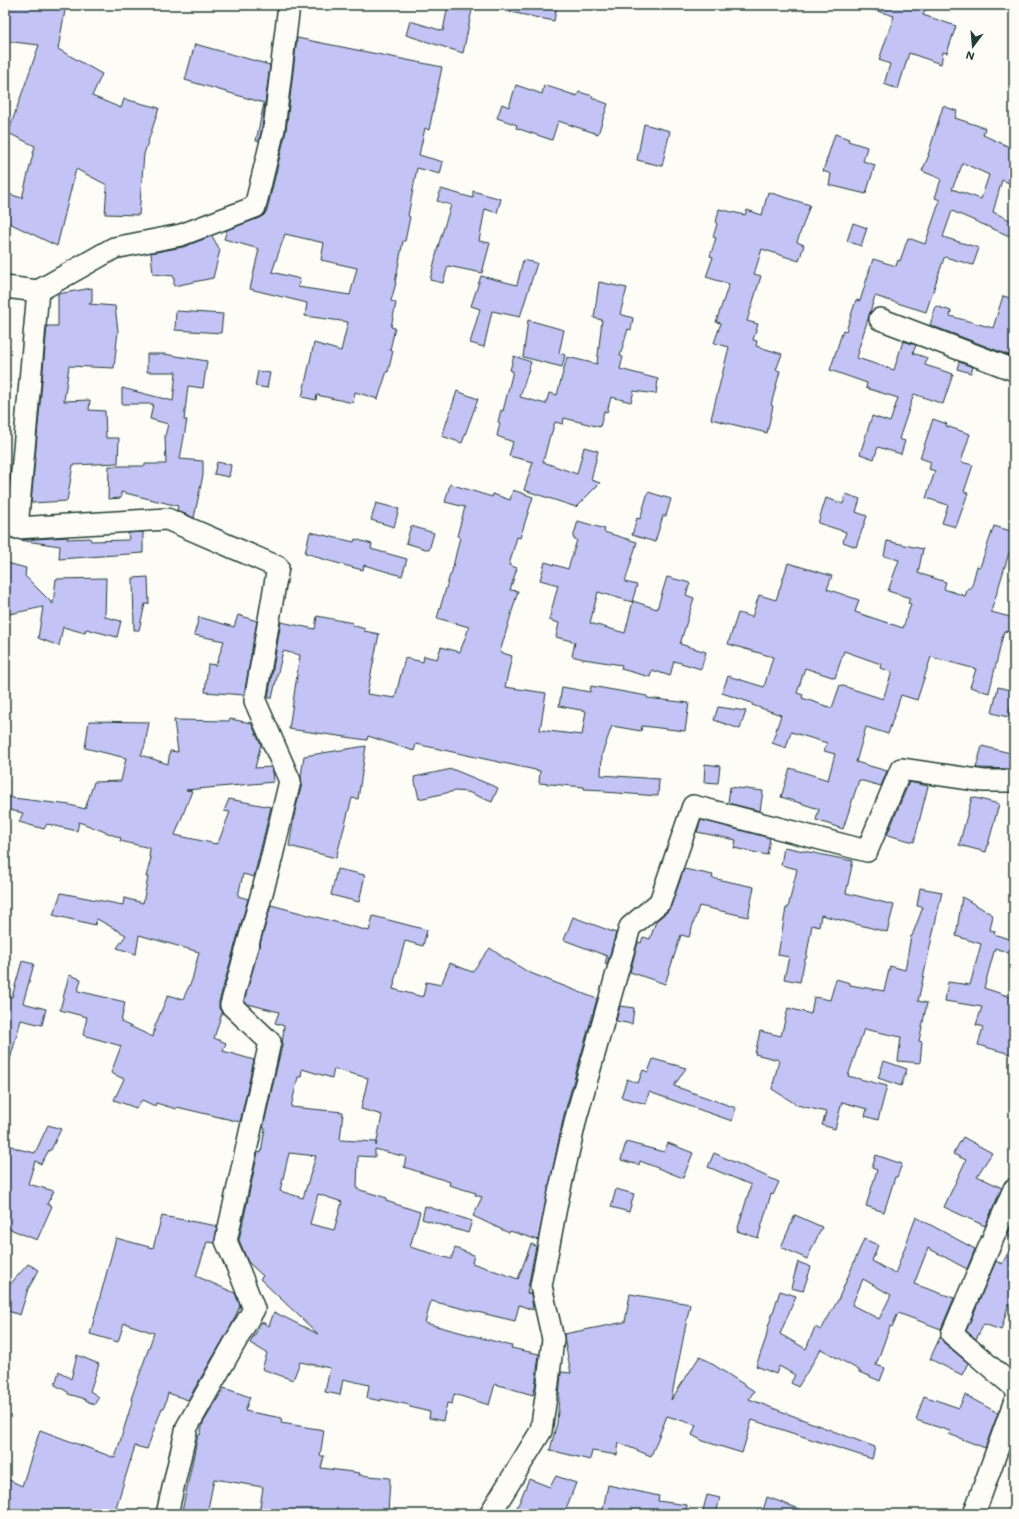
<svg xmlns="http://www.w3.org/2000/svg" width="1019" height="1519" viewBox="0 0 1019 1519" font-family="Mali,sans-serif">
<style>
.building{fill:#c4c3f5;stroke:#1f3d34;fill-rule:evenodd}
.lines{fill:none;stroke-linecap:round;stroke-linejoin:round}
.minor-casing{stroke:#1f3d34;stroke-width:24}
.minor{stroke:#fdfcf7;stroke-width:21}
</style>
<rect width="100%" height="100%" fill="#fdfcf7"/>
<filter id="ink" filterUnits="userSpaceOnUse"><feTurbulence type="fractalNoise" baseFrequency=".025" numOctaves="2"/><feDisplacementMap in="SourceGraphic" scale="8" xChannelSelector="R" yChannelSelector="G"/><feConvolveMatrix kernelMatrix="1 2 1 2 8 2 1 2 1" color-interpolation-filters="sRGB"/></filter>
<g filter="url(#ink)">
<path class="building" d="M5,5h61l-8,44 44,25 -10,22 29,12 3,-9 35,9 -15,46 -5,61 -34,-1 2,-29 -31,-16 -19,77 -52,-25v-28l17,5 13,-52 -27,-13 31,-88 -34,-4z
M448,5h25l-10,48 -57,-18 4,-14 33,10z
M506,5h51l-3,16 -49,-10z
M867,5h60l-4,10 33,11 -9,27 -4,-1 -2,12 -32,-11 -11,36 -14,-5 6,-20 -11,-4 15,-44 -27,-8z
M297,38l145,29 -13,63 -4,-2 -6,27 24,7 -3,12 -23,-6 -9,48 2,1 -5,24h-2l-8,42h1l-5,18 5,2 -5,24 4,1 -5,22 3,1 -5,21 -1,-1 -9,28 -23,-7 -2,11 -36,-8 -1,5 -14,-3 12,-54 27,8 7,-29 -43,-6 2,-13 -57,-14 9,-40 -35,-10 3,-9 32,-12 5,-3 3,-5 19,-79zM285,234l39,9 -3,17 36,8 -7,27 -52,-8 2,-8 -28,-7z
M195,44l75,21 -8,62 -3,14h-3l8,-38 -79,-23z
M516,85l26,9 2,-9 33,11 2,-4 14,4 -1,2 16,6 -10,30 -40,-13 -6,19 -36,-12 1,-3 -20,-7 5,-14 7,3z
M943,106l14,5 -2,7 30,10 -2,7 31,14v36l-12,-5 -9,32 21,10v16l-62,-27 -9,26 36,11 -6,17 -28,-8 -1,1 -18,54 -51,-16 -17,55h1l-2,7 37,12 9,-29 13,4 -3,8 14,5 -2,7 28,9 -10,30 -29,-10 -15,45 6,2 -4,13 -23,-7 -4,12 -14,-5 12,-38 18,6 8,-24 -32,-10 1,-5 -37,-13 13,-40 3,1 10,-31 4,1 13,-42 23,7 2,-6 2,1 8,-23 17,6 15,-44 -5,-2 6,-19 -19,-8 7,-16h-1zM963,163l26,12 -8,24 -29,-10z
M644,124l26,7 -8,35 -25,-6z
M835,134l14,5 -1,2 19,6 -4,14 12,4 -9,29 -37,-9 2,-11 -8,-3z
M441,189l32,9v-7l28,8 -4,14 -12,-4 -6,32 11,2 -8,30 -34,-7 -5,17 -13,-3 9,-37 12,-38 -14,-4z
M768,192l42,13 -13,37 7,3 -5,16 -37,-12 -8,25 7,2 -14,45 11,3 -5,16 4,1 -1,5 26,8 -6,16 4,1 -9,34 2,1 -6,27 -56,-14 18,-72 -15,-4 7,-20 -5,-1 13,-38 -23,-7 7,-20 -3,-1 6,-18 -3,-1 4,-13 -1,-1 3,-14 26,6 2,-5 15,5z
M853,223l14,5 -6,18 -14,-5z
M212,236l8,14 -7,28 -39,8v-10l-21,-2 -2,-21 32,-6z
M523,260l14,3 -17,54 -28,-6 -8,36 -14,-4 10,-34 -9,-3 10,-30 36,9z
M599,282l28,6 -7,26 13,4 -2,12 -3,-1 -8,27 3,1 -3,12 38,10 -2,15 -22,-3 -3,11 -20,-5 -4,15 -3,-1 -4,16 -36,-9 -1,6 -8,-2 -4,13h-1l-7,27 34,12 7,-27 14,4 -7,29 9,3 -24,24 -52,-17 9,-28 -24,-6 4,-14 -16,-6 3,-13 -2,-1 3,-12 2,1 10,-40 -3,-1 4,-14 17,6 -11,35 26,7 3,-11 8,2 10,-38 30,7 5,-44 -8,-2z
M92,288v14l-3,2 26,2 3,25 -4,37 -45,-2 -5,35 26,-1 -1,10 16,1 1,27h13l-1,25 -45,2 -6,36 -36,2 16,-177h11v-32z
M1003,296l11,3v58l-84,-32 6,-19 15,5 -1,5 43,12z
M176,311l47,3 -2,19 -46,-3z
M528,320l36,10 -5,23 6,2 -3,12 -39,-10z
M147,354h17l43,7 -4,27 -15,-2 -4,34h3l-7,39 23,2v14l-9,43 -17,-8 1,-4 -57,-14v6l-13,1 1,-33h36v-2h21l-1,-28 3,-12 -18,-5 3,-15h-31v-16l51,13 3,-29h-29z
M959,362l14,5 -2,6 -14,-4z
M258,371l12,2 -3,15 -12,-2z
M457,391l21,8 -16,44 -20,-7z
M933,419l14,5 -1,2 24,8 -9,28 12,3 -9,27 4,1 -12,34 -14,-4 6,-18 -22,-7 9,-27 -6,-2 2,-7 -11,-4z
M217,462l14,3 -2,12 -15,-3z
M450,484l42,13 1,-3 17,6 3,-10 20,7 -13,41 -3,-1 -8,28 8,3 -7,22 8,1 -18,61 12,4 -7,31 41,6 -6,37 42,5 4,-24 -27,-5 3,-19 28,5 1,-6 56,10v2l42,5 -4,28 -43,-5 -1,5 -29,-5 -10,28 -1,21 58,4 -1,17 -54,-4v-2l-20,-1v-2l-45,-4 1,-12 -124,-27 -2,7 -46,-15 -1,4 -78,-11 11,-74 -17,-4 -11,47h-4l13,-76 34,7 2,-13 36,7 -1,2 13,4 -1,2 15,3 -12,60 28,4 10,-40 18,4 1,-6 13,3 4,-12 19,5 9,-25 -32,-9 13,-43h1l9,-38 -3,-1 8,-29 -20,-5z
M648,492l23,7 -5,17h-3l-8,26 -23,-7 5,-17 3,1z
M846,494l14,5 -4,13 11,4 -11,31 -13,-5 3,-10 -28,-9 8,-25 17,6z
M376,503l23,6 -5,18 -23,-7z
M578,521l27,8 -1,3 33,10 -12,40 12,3 -5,17 -34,-10 -8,31 35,10 8,-32 24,8 10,-32 23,6 -4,12 8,3 -14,46 26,8 -5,17 -27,-8 -4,15 -18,-6 -2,7 -29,-8 1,-4 -39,-6 -11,-3 3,-14 -19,-5 3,-14 -10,-3 9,-35 -18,-5 5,-18 23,7 9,-29 -4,-2z
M411,526l23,7 -5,17 -23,-7z
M994,526l20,6v22l-5,-1 -18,59 23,6 -4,14 -6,-1 -15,62 -19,-6 6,-18 -45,-12 -14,43 -16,-5 -13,39 -22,-7 -10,35 31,9 -6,15 -22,-6 -16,49 -27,-9 3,-11 -38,-12 9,-29 38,12 7,-26 -11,-3 3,-8 -36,-11 -5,16 -14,-5 9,-28 -29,-10v-2l-30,-10 6,-17 36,11 9,-30 -45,-13 10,-31 14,4 7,-22 17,5 12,-37 44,13 -5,13 32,11 -4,12 48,16 8,-24 -3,-1 2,-5 -22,-7 11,-31 -15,-4 3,-15 36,8 -5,24 28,9 -2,7 21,7 3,-8 3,1 6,-23 3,1zM844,651l37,13 -1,4 12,4 -9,27 -43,-14 -8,23 -30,-10 1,-3 -6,-2 8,-25 30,10z
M143,532v21l-84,6 1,-13 -41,-6 49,-3 -1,2 23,-1 1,3 38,-1 -1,-7z
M310,532l44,10 1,-3 17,5 -1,5 36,10 -5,17 -38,-11 -1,5 -12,-3 -32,-9v-1l-14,-4z
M7,563l19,5 -1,8 28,28 3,-25 50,-1 -1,39 16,4 -4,16 -31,-8 -1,4 -22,-6 -4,19 -21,-8 5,-31 -38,8v-43z
M148,577l1,27h-4l-6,26h-5l-1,-52z
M238,615l19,6 -13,74 -39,-3 3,-28 8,1 8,-24 -30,-6 5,-18 35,10z
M998,687l16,4 -6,26 -16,-4z
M718,707l28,4 -6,18 -26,-9z
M230,719l21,4 10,21 -6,24 16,-1 2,5 1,10 -88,8 6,1 -17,44 41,9v-1h2l12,-31 -6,-1 5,-12 42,8 -17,70 -11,-3 -5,22 10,3 -29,103v6l3,5 -8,25 12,5 -3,8 31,9 -14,62 -63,-15 -1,2 -20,-6 -1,3 -13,-6 -6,8 -22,-8 10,-21 -13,-6 10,-27 -38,-11 4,-18 -27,-7 9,-35 12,4 -3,12 47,11 -4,20 32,15 2,-11 13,-31 15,4 9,-19 7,-28 -60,-17 -3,19 -19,-6 9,-13 -29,-16 -2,6 -42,-10 8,-22 62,12 1,-7 19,5 5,-26h-2l5,-19 -2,-1 1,-9 -30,-7 1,-3 -42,-16 -2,9 -30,-7 -3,5 -25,-7 4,-9 -18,-4v-12l65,8 15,4 9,-27 27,-1 5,-23 -41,-10 4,-27 60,1 -4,23 -4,10 27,9 2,-13 8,1 -4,-32 55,1z
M366,746l-8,53 -6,-1 -16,60 -47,-12 6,-35 7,-27 -1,-8 3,-20z
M982,746l32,8v15l-38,-1z
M705,764l15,2 -2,17 -14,-1z
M452,769l46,19 -6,14 -24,-10 -13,-1 -36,8 -5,-22z
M909,782l19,4 -14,56 -27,-7z
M730,787l33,4 -3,20 -32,-8z
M972,797l27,7 -13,48 -27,-7z
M701,820l69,18 -3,17 -33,-7 2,-8 -39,-8z
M784,847l69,14 -7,32 48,12 -7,27 -66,-17 -2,12 -7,-2 -6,34h-1l-5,23 -16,-3 5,-22 -11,-2 8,-47h2l9,-39 -16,-4z
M337,869l28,6 -6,27 -28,-7z
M684,869l29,6 -1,3 42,9 -6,30 -49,-11 -10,31 -8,-2 -16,49 -35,-12 8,-30 3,1 2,-6 7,2 6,-18 12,-10 3,-5z
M920,888l22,4 -24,109 9,2 -8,38 3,1 -2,21 -22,-2 3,-24 -37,-8 -16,47 39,10 -9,34 -13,-4 2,-7 -25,-7 -7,27 -13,-4 4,-13 -29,-7 -25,-16 7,-29 -24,-6 5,-23 21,5 7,-28 23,6 3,-17 16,3 6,-21 14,4v2l34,6 6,-25 15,4 6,-34h1l11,-29 -6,-1z
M962,897l31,18 -3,15 5,1 -1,3 20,7v14l-19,-7 -11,40 30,10v57l-36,-10 5,-18 -7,-2 6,-18 -37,-6 3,-19 22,3 11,-41 -25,-8z
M271,905l98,26 4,-15 54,14 -4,16 -18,-5 -11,41h1l-2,7 30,8 3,-15 15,3 9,-22 22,9 18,-24 17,12v-1l21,13 69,27 -33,116 -26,125 -28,-9 -1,2 -36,-17 9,-19 -7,-2 1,-2 -27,-8 1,-3 -46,-15 2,-10 -31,-8v8l-17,-1 -1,33 30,9 -1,3 34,11 -10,35 41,12 4,-11 19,7 -2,8 46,16 13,-35 5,2 -9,47 4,1 2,16 -14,-5 -4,16 -84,-20 -6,22 87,23 -1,2 28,6 -4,33 -2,8 -38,-11 -6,21 -35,-11 -2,10 -5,-1 -4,18 -14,-3 1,-6 -20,-5v-2l-29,-6v2l-14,-3 2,-13 -26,-6 -3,16 -15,-3 5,-24 -30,-6 -7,18 -31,-11 5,-16 -17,-10 12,-21 7,4 5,-14 44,22 -58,-55 3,-3 -15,-14 -9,-22 19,-88 3,1 4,-25h-2l19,-83 2,-19 -9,-3 4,-11 -31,-8 -4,-3zM302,1069l30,9 2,-9 34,9 -7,31 21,6 -6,31v-4l-36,-2 3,-28 -52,-5 7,-30h3zM289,1153l27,3 -13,42 -23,-7zM318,1194l24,8 -8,28 -24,-6z
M573,917l43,16 -9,32 -2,-1 2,-8 -43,-16z
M22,961l12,3 -11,39 23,6 -4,16 -21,-5 -12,43h-4v-67l7,1z
M620,1006l14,2 -2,16 -16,-3z
M653,1059l33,9 -12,18 62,22 -4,13 -83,-29 -3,12 -25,-7 6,-18 11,4 5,-13 5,2z
M884,1061l23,8 -6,17 -23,-8z
M48,1125l13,4 -10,21h-2l-8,14 -6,-3 -7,23 26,7 -7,13 5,2 -15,34 -32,-13v-84l13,6 17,4z
M963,1137l29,16 -15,23 25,12 -17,38 -41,-19 22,-47 -13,-6z
M626,1142l38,10 4,-9 25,10 -10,25 -43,-17 -1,4 -18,-5z
M714,1153l65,29 -6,13 -2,-1 -13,44 -21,-7 14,-46 -43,-18z
M876,1155l26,9 -5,13h-2l-11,35 -18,-6 11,-36 -5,-2z
M616,1189l18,5 -5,18 -18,-5z
M425,1206l47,15 -4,12 -46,-14z
M795,1215l27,12 -15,32 -26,-12z
M162,1216l55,10 -2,17 -8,-1 -11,34 39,17 5,13 -9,20 -43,74 -20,-7 -4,15h-2l-15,41 -12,-3 -21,68h-109v-36l17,8 18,-56 75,28 18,-59h-2l23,-66 -30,-10 -6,19 -28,-8 26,-96 37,10z
M916,1217l59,32 -8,20 -39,-21 -14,36 40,14 -13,31 -43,-16 -6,14 -2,-1 -14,39 9,3 -5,13 -21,-9v-2l-38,-21 -23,38 -7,-4 4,-8 -16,-9 -3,8 -20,-8 10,-28 2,-11 12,-36 16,5 -16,38 26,15 9,-22 6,3 17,-30 26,-61 14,6 -6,16 23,13zM863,1279l28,16 -12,24 -27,-14z
M1014,1220v20l-7,-4z
M1014,1242v64l-5,-3 -8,27 -17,-6 -8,15 -10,-8 30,-70 6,3z
M798,1262l13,5 -8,24 -12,-3z
M28,1264l11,6 -11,19 -8,26 -15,-5v-20z
M630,1294l60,10 -19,96 29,-44 54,35 -5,8 126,48 -3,12 -120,-39 -10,33 -39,-12 -11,-6 4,-10 -29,-9 -16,40 -32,-13 -2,12 -25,-4 -2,9 -40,-10 7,-27 4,-51 10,1 -6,-30 -1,-9 61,-12z
M940,1337l4,6 24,20 -6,12 -32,-16z
M77,1355l22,9 -9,27 9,6 -5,8 -12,-7 -14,-4v-2l-13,-7 4,-14 12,8z
M224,1388l26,9 -5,14 37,7 -1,5 43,7 -4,26h4l-3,12 39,5 -1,2 31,3 -2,36 -74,-3v3h-55l4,-27 -49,-8 -7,35h-8l-17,-3 16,-76h2l3,-12z
M965,1395l33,18 -13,35 -36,-14 1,-3 -34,-11 8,-24 35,12z
M556,1476l20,7 -12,31h-29l-19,-4 13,-31 21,8z
M608,1485l51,11 -1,5 29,4 -1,9 -26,-1v1h-58z
M707,1495l13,3 -4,16h-14z
M767,1497l41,15v2h-46z"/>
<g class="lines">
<g class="minor-casing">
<path id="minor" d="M5,287l33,4 -21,237 150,-9 111,48 -23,134 35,80 -20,83 -39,141 39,37 -44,199 14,32 14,36 -67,118 -20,87
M38,291l76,-43 67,-13 74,-28 19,-78 15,-124
M880,319l134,51
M1014,1189l-62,145 62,53
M490,1514l51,-83 7,-48 5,-44 -12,-53 16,-84 19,-84 54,-191 30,-25 33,-96 174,45 34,-82 83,12h30
M974,1514l40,-111"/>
</g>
<use href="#minor" class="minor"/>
</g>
</g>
<rect width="1019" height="1519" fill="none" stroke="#fdfcf7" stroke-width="20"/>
<rect x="10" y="10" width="999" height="1499" fill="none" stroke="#1f3d34" stroke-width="1.5" filter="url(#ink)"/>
<g transform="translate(973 46) rotate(196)" stroke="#fdfcf7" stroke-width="3" paint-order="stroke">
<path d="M0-3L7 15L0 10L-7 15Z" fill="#1f3d34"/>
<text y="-6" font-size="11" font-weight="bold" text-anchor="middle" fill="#1f3d34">N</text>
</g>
</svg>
